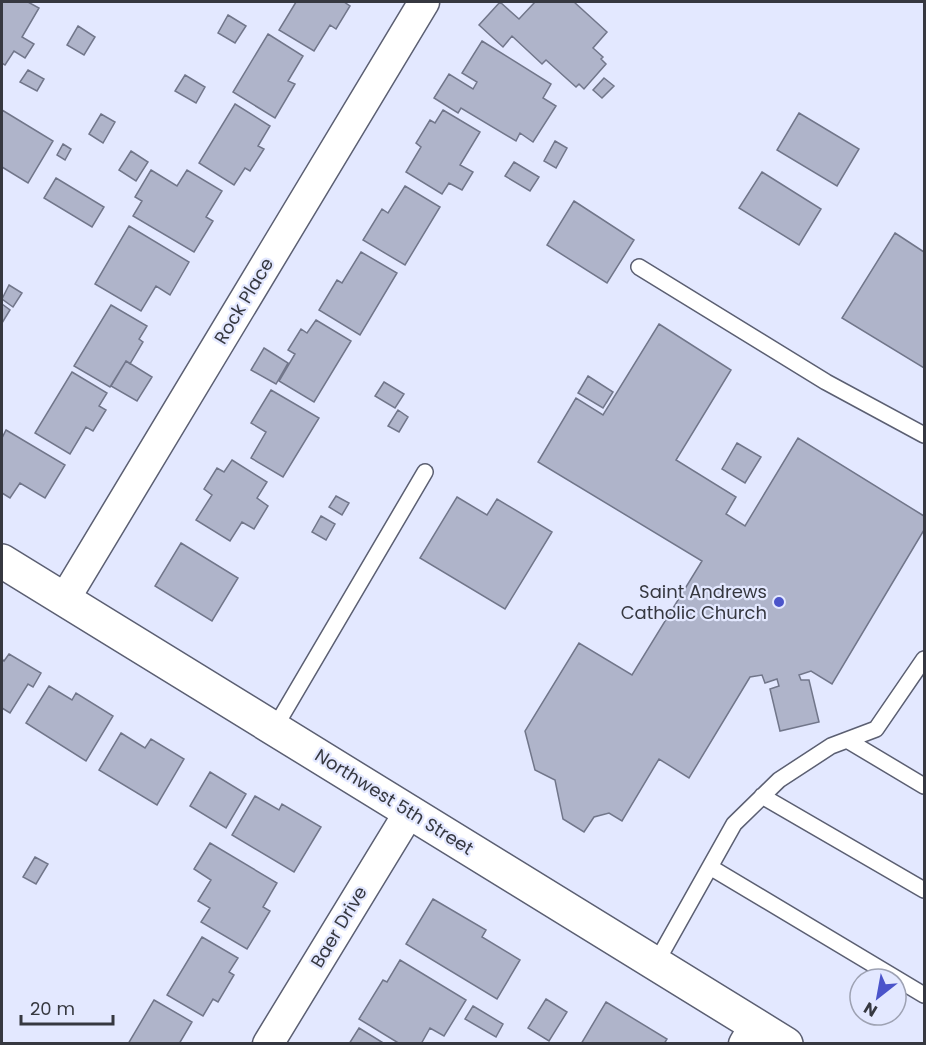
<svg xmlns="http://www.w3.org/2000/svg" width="926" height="1045" viewBox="0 0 926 1045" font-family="Poppins,sans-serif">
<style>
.building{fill:#afb4ca;stroke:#71768a;stroke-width:1.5}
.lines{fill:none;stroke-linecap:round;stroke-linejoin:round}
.service-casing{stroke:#5b5f72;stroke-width:18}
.minor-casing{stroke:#5b5f72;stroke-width:33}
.tertiary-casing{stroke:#5b5f72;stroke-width:36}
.service{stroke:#fff;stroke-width:15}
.minor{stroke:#fff;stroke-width:30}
.tertiary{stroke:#fff;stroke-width:33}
.poi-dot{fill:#4b54ca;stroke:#e3e8ff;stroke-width:2}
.labels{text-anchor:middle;stroke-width:4.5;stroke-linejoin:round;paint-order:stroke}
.street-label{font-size:18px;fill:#363840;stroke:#e3e8ff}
.poi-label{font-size:18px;fill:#363840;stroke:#e3e8ff;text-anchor:end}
</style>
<rect width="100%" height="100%" fill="#e3e8ff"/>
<path class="building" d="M2,2h26l11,6 -17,29 12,7 -9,14 -11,-7 -9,14 -3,-2z
M296,2h48l6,4 -14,23 -6,-4 -16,26 -35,-21z
M500,2l19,17 16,-17h39l33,30 -14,16 10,9 -2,2 5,5 -22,25 -5,-5 -3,3 -30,-27 -4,4 -30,-28 -9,11 -24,-22z
M228,15l18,11 -11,17 -17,-10z
M78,26l17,11 -11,18 -17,-10z
M268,34l35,22 -15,25 7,3 -20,34 -42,-26z
M482,41l69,43 -8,14 13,8 -23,36 -13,-9 -4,8 -55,-33 -3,5 -24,-15 15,-24 24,15 4,-7 -15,-9z
M28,70l16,9 -7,12 -17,-9z
M185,75l20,12 -9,16 -21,-12z
M604,78l10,8 -12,12 -9,-8z
M235,104l35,22 -12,20 6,3 -14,22 -5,-3 -11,17 -35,-22z
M2,110l51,31 -25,42 -26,-16z
M443,110l37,22 -20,33 13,7 -11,18 -13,-7 -7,11 -36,-22 15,-25 -5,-4 14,-23 5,3z
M799,113l60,36 -22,37 -60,-36z
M101,114l14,8 -12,21 -14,-9z
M555,141l12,7 -11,20 -12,-7z
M63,144l8,5 -6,11 -8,-5z
M131,151l17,11 -12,19 -17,-11z
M514,162l25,15 -9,14 -25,-15z
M151,170l26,16 10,-16 35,21 -16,26 7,4 -19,31 -61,-36 9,-15 -7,-4z
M762,172l59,37 -22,36 -60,-37z
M56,178l48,29 -12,20 -48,-29z
M405,186l35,21 -35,58 -42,-25 19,-31 6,4z
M574,201l60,39 -27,43 -60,-38z
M129,226l60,36 -19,33 -14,-9 -15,25 -46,-27z
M895,233l29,19v116l-82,-50z
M361,252l36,21 -37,62 -41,-25 18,-30 5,3z
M9,285l13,8 -9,14 -11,-8z
M2,304l8,6 -8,13z
M111,305l36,21 -8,13 4,3 -13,22 -4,-3 -16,26 -36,-21z
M316,320l35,21 -37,61 -35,-21 16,-27 -7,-4 13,-21 6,4z
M659,324l72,46 -55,90 60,37 -10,17 19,12 53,-88 126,78v14l-92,154 -21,-13 -12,4 2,5h8l10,42 -39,9 -10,-42 9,-3 -2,-7 -12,4 -3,-8 -12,2 -61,101 -30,-19 -37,62 -13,-8 -15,4 -10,15 -21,-13 -8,-39 -20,-10 -10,-39 54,-88 53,32 70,-114 -164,-99 38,-64 27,17z
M264,348l24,15 -12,21 -25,-14z
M126,361l26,16 -15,24 -26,-15z
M72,372l35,21 -8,13 7,4 -13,21 -7,-4 -16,27 -35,-21z
M588,376l25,16 -10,16 -25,-15z
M384,382l20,12 -9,14 -20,-12z
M271,390l48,28 -36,59 -32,-19 15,-26 -15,-9z
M398,410l10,7 -9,15 -11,-6z
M6,430l59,35 -20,33 -25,-15 -10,15 -8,-5v-55z
M737,443l24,14 -16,26 -23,-14z
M232,460l35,22 -10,16 11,8 -14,23 -12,-7 -12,19 -34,-21 16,-25 -8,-6 13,-21 7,4z
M336,496l13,7 -7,12 -13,-8z
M457,497l30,18 10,-16 55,33 -47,77 -85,-51z
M321,516l14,8 -9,16 -14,-8z
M181,543l57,35 -26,43 -57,-35z
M9,654l32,19 -8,14 -5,-3 -18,29 -8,-5v-49l2,2z
M49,686l23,14 4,-7 37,23 -27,45 -60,-38z
M121,733l24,15 6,-9 33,20 -27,46 -58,-35z
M210,772l36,22 -20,34 -36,-22z
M255,796l24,14 3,-6 39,23 -27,45 -62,-37z
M210,843l67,40 -14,24 7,4 -23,38 -46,-27 9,-14 -12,-7 13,-21 -17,-11z
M35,857l13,7 -12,20 -13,-7z
M433,899l53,31 -4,7 38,23 -23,39 -91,-55z
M202,937l36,21 -9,14 5,3 -16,27 -5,-3 -10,17 -36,-21z
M400,960l66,40 -22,36 -14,-8 -9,16h-21l-41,-25 24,-39 4,2z
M546,999l21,13 -18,29 -21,-13z
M154,1000l38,22 -13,22h-51z
M606,1002l61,37 -3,5h-83z
M473,1006l30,18 -7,13 -31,-18z
M359,1028l26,16h-36z"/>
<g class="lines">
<g class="service-casing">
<path id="service" d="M639,267l187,115 98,53
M274,729l151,-257
M847,740l77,46
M762,796l162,94
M710,867l214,128
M656,963l78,-139 45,-44 52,-34 45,-17 48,-70"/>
</g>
<g class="minor-casing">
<path id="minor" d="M64,600l360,-598
M268,1044l142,-233
M744,1044l11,-19"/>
</g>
<g class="tertiary-casing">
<path id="tertiary" d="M2,561l784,483"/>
</g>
<use href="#service" class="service"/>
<use href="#minor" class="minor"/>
<use href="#tertiary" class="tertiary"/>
</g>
<circle class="poi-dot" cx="779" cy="602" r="6"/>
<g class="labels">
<g class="street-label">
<text transform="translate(244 301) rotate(-59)" y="6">Rock Place</text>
<text transform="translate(394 802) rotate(32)" y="6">Northwest 5th Street</text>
<text transform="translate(339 927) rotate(-59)" y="6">Baer Drive</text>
</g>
<g class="poi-label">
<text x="767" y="598">Saint Andrews<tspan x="767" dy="21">Catholic Church</tspan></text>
</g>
</g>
<rect width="926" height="1045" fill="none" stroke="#363840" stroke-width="6"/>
<g transform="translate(878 997) rotate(211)"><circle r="28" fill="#e3e8ff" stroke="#9ea2b3" stroke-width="1.5"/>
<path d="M0-4.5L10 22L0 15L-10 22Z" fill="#4b54ca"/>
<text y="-9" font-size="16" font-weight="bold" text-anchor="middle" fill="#363840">N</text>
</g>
<path d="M21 1015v9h92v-9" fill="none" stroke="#363840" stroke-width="3"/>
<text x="30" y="1015" font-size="18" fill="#363840" stroke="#e3e8ff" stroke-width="4.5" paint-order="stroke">20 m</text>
</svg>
